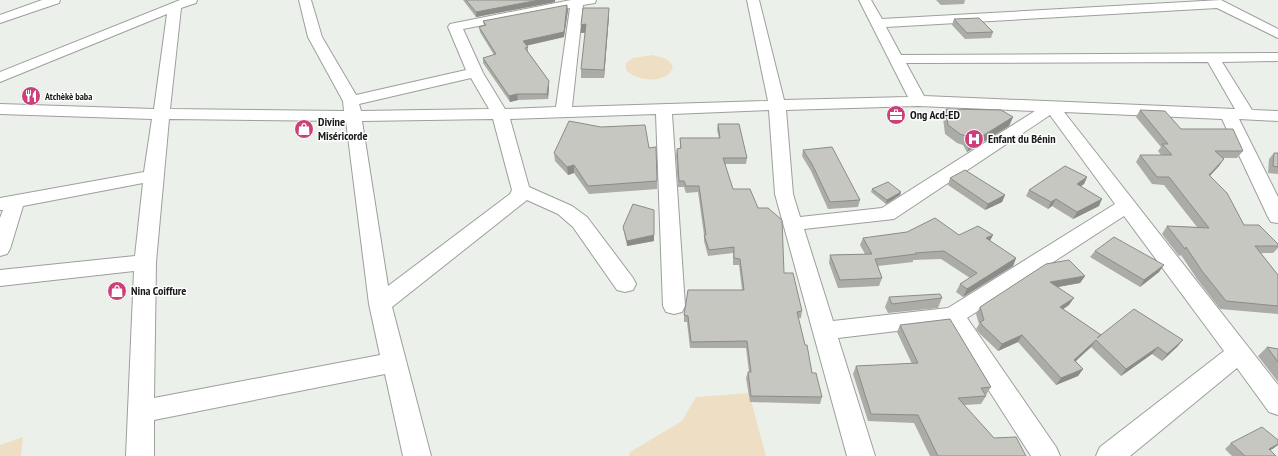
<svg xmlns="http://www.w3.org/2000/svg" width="1278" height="456" viewBox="0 0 1278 456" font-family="'PT Sans Narrow',sans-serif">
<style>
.green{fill:#eedfc4}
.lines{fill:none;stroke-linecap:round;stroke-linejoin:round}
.minor-casing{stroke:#9c9f9b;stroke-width:2}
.minor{fill:#fff;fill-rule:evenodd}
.wall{fill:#ababa7}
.shaded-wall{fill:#8b8b88}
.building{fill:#c7c7c2;stroke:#8b8b88}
.labels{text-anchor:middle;stroke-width:3;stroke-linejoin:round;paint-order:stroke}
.far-poi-label{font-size:10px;font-weight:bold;fill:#191a19;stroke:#fff;text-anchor:start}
.poi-label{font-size:12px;font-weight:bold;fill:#191a19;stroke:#fff;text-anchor:start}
</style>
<rect width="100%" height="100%" fill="#ecf0eb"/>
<path class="green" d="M652,55c9,2 18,3 21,12 -5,18 -38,14 -47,3v-7l7,-5z
M749,393l17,63h-137l1,-4 52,-31 14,-24z
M23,437l-2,19h-21v-11z"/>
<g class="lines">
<g class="minor-casing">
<path id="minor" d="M42,0h18l-1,3 -59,20v-8z
M180,0h17l-1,3 -15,5 -11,101 174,2 -1,-10 -35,-64 -9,-37h12l11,37 34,58 110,-25 -18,-43 2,-3 121,-24h25l-1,3 -12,2 -11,102 196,-6 -21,-101h12l25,100 124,-3 -49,-97h12l11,19 339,-19 57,29v9l-61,-30 -331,19 15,28 377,-2v8l-56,1 30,48 26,1v10l-39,-2 39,78v26l-7,-1 -3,-5 -46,-98 -158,-7 214,273v30l-9,-3 -32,-44 -107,88h-34l4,-9 124,-96 -100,-135 -157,102 89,129 4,9h-29l-84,-131 -109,13 37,118h-28l-72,-262 -6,-84 -97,4 13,192 -3,6 -8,2 -8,-2 -3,-6 -7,-192 -146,5 19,68 43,19 15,11 46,61 3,6 -3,6 -8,2 -8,-2 -44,-63 -15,-13 -31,-14 -135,107 39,149h-28l-18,-82 -231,46v36h-28l8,-185 -134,15v-16l135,-14 8,-73 -120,23 -13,43 -3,5 -7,2v-38l3,-8h-3v-12l144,-26 8,-53 -152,-5v-10l154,5 13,-95 -167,68v-10zM570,8l-14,99 -51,2 -22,-36 -20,-44zM1208,62l27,47 -311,-13 -18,-33zM471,78l18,31 -128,2 -2,-7zM918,106l117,5 -153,97 -82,9 -7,-23 -7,-84zM1050,115l65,89 -167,104 -115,13 -29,-92 90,-10zM169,119l177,2 23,183 11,51 -226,43 2,-136zM493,119l19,71 -2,4 -122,92 -26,-165z"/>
</g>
<use href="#minor" class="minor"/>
</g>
<path class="wall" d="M463,0h92v2l-79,15z
M936,0h29l-1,4 -23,1z
M568,10l-4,27 -38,9 2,1v5l21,29v6l-1,12 -30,1 -8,2 -27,-39v-5l11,-3 -14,-23 -1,-5 5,-1 -1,-5z
M609,16l-5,62h-23v-9l4,-36h-4z
M954,19l39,13 -2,6 -26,1 -13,-14z
M946,109l67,8 -4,9 -42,26 -4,-7 -6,-2 -12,-9 -2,-16z
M1140,110l41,19 62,22 -6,7h-14l-4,8 -9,10 34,49 34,19v4l-5,5h-12l17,22v39l-58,-5 -23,-30 -16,-24 -2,1 -17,-22 5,-8 30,1 -33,-42 -12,-1 -16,-22 4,-7h21l-3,-4 3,-4 -25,-30z
M718,124l29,34 -1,6h-21l8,25 25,19 26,65 18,38 -1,7h-3l14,55 10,24 -2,7 -70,-2 -4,-24 2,-6h1l-3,-24h-56l-3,-26h-3v-7l58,-25 -3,-25h-6v-12l-25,3 -4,-15v-6l-6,-43 -12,1 -2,-6h-6l-2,-32 1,-6 3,-1v-10h39l-2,-8z
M649,148l8,33v8l-68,5 -15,-21 -6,2 -13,-14 -1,-8z
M803,150l57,50 -2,7 -30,2 -17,-38 -9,-15z
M1274,153h4v21l-10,-1 1,-14z
M1087,177l-3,7 -4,2 19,20 -26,13 -21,-13 -4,3 -22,-13 3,-6z
M950,178l55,17 -3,7 -17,8 -37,-25z
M872,189l29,3 -1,3 -14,9 -15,-12z
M623,227l31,14 -27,5 -3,-14z
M993,235l-3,6 26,17 -3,8 -50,31 -7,-5 4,-8 10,-6 -29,-19 -28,1v2l-35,4 4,12 -3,8 -41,2 -9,-25 1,-8 35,-1 -5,-9 3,-7z
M1095,251l69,14 -5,7 -19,15 -50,-30z
M1085,276l-5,7 -22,4 11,18 -6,4 38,26 82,5 -6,7 -15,14 -10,-7 -31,22 -30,-29 -15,14 7,8 -5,7 -22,9 -38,-43 -20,9 -18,-17 -4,-5 3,-5 -3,-10 4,-7z
M889,297l53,1 -4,10 -50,5 -3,-6z
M900,325l91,62 -5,8h-1l1,1 -5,8 -17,1 30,33 32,18h-96l-16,-33 -46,-2 -15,-47 3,-8 56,-2 -15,-32z
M1267,347l11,2v33l-20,-26z
M1231,443l43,5 -4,2 6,6h-44l-7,-7z"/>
<path class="shaded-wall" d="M539,0h16v2l-79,15v-5z
M567,5l1,5 -4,27 -40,9 -1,-5z
M609,8v8l-5,62v-8z
M586,24l1,8 -6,1v-8z
M549,81v6l-1,12 -1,-5z
M517,94l1,6 -8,2 -1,-6z
M1013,117l-4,9 -42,26 4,-9z
M1224,159l-5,7 -15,16 5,-7z
M574,165v8l-6,2 -1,-8z
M1087,177l-3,7 -10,7 3,-7z
M901,192l-1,3 -14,9 1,-4z
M1005,195l-3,7 -17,8 3,-6z
M1056,199l-4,7 -4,3 3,-7z
M1102,199l-3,7 -26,13 4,-7z
M654,235v6l-27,5v-5z
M993,235l-4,7 -3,-4z
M1016,258l-3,8 -50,31 4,-8z
M1164,265l-5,7 -19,15 4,-7z
M1085,276l-5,7 -34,6 4,-7z
M1074,298l-5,7 -13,9 4,-7z
M1022,335l-4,7 -20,9 4,-7z
M1096,340l-5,7 -22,20 5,-7z
M1183,340l-6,7 -15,14 5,-7z
M1158,347l-6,7 -31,22 5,-7z
M1083,369l-5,7 -22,9 5,-7z
M1278,444v1l-4,3 -12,7 7,-6z"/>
<path class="building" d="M466,0h73l-63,12z
M567,5l-3,27 -41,9 5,6 -3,1 24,33 -2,13h-30l-8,2 -26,-38 13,-4 -17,-27 7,-2 -3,-4z
M583,8h26l-5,62 -23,-1 5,-45 -5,1z
M979,18l14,14 -26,1 -13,-14z
M946,109l55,1 12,7 -42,26 -5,-7 -6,-2 -12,-9z
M1140,110l25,1 16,18h52l10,22h-28l9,8 -15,16 18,18 17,32h15l19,19v2h-23l23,29v31l-52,-5 -24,-30 -16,-24 -1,2 -18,-23 42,2 -40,-51h-12l-17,-22h32l-10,-11h6z
M569,121l32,6 44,-2 4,23 7,-1 1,34 -69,5 -14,-21 -7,2 -13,-14z
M718,124h21l8,34h-24l10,31h17l8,19h10l14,12 2,53h9l9,38 -5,1 8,33h2l5,28h4l6,24 -71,-1 -3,-24h3l-4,-31 -56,1 -3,-26 -4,-1 4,-25h56l-4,-31 -6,-1v-11l-25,3 -5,-15h2l-7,-49h-13l-2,-5h-5l-2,-32 4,-1 -1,-10h40z
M832,147l28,53 -30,2 -18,-38 -9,-14z
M1274,153h4v14l-5,-1z
M1065,166l22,11 -10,7 25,15 -25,13 -21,-13 -5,3 -22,-12z
M965,170l40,25 -17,9 -38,-26z
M888,182l13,10 -14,8 -15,-11z
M633,204l21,6v25l-27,6 -4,-14z
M935,218l24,17 19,-9 15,9 -7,3 30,20 -49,31 -7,-5 17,-11 -33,-22 -29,2 1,1 -41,5 7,19 -42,2 -10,-25 42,-1 -9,-16 44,-6z
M1114,237l50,28 -20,15 -49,-29z
M1069,260l16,16 -35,6 24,16 -14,9 41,28 -4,3 37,-29 49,31 -16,14 -9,-7 -32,22 -30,-29 -22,20 9,9 -22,9 -39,-43 -20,9 -19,-18 -3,-4 4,-2 -4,-13 66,-43z
M940,294l2,4 -50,6 -3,-7z
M950,319l41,68 -10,1 5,8 -28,2 36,40 22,-1 10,19h-88l-20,-41 -47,-1 -15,-48 62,-3 -18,-38z
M1267,347l11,2v13z
M1262,427l16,13v4l-9,5 7,7h-31l-14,-13z"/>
<defs>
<g id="restaurant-disc" transform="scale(1)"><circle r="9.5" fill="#cb4078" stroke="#fff"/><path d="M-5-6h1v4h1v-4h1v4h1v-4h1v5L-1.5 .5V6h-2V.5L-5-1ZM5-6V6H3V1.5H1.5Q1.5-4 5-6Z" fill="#fff"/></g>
<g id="office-disc" transform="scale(1)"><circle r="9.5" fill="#cb4078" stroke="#fff"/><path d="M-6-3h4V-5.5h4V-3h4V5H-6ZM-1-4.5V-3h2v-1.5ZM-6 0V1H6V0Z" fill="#fff"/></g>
<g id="shop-disc" transform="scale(1)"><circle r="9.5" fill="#cb4078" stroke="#fff"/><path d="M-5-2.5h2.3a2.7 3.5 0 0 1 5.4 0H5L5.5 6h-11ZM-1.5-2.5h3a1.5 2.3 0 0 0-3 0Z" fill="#fff"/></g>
<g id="hospital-disc" transform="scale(1)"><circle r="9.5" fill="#cb4078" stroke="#fff"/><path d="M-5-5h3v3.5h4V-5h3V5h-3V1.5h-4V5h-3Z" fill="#fff"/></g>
</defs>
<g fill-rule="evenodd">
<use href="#restaurant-disc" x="31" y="96"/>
<use href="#office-disc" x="896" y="115"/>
<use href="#shop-disc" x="304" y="129"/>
<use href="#hospital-disc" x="974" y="139"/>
<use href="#shop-disc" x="117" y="291"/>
</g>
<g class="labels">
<g class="far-poi-label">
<text x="45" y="100">Atchèkè baba</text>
</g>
<g class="poi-label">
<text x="910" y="119">Ong Acd-ED</text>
<text x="318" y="126">Divine<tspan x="318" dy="14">Miséricorde</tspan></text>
<text x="988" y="143">Enfant du Bénin</text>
<text x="131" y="295">Nina Coiffure</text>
</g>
</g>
</svg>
